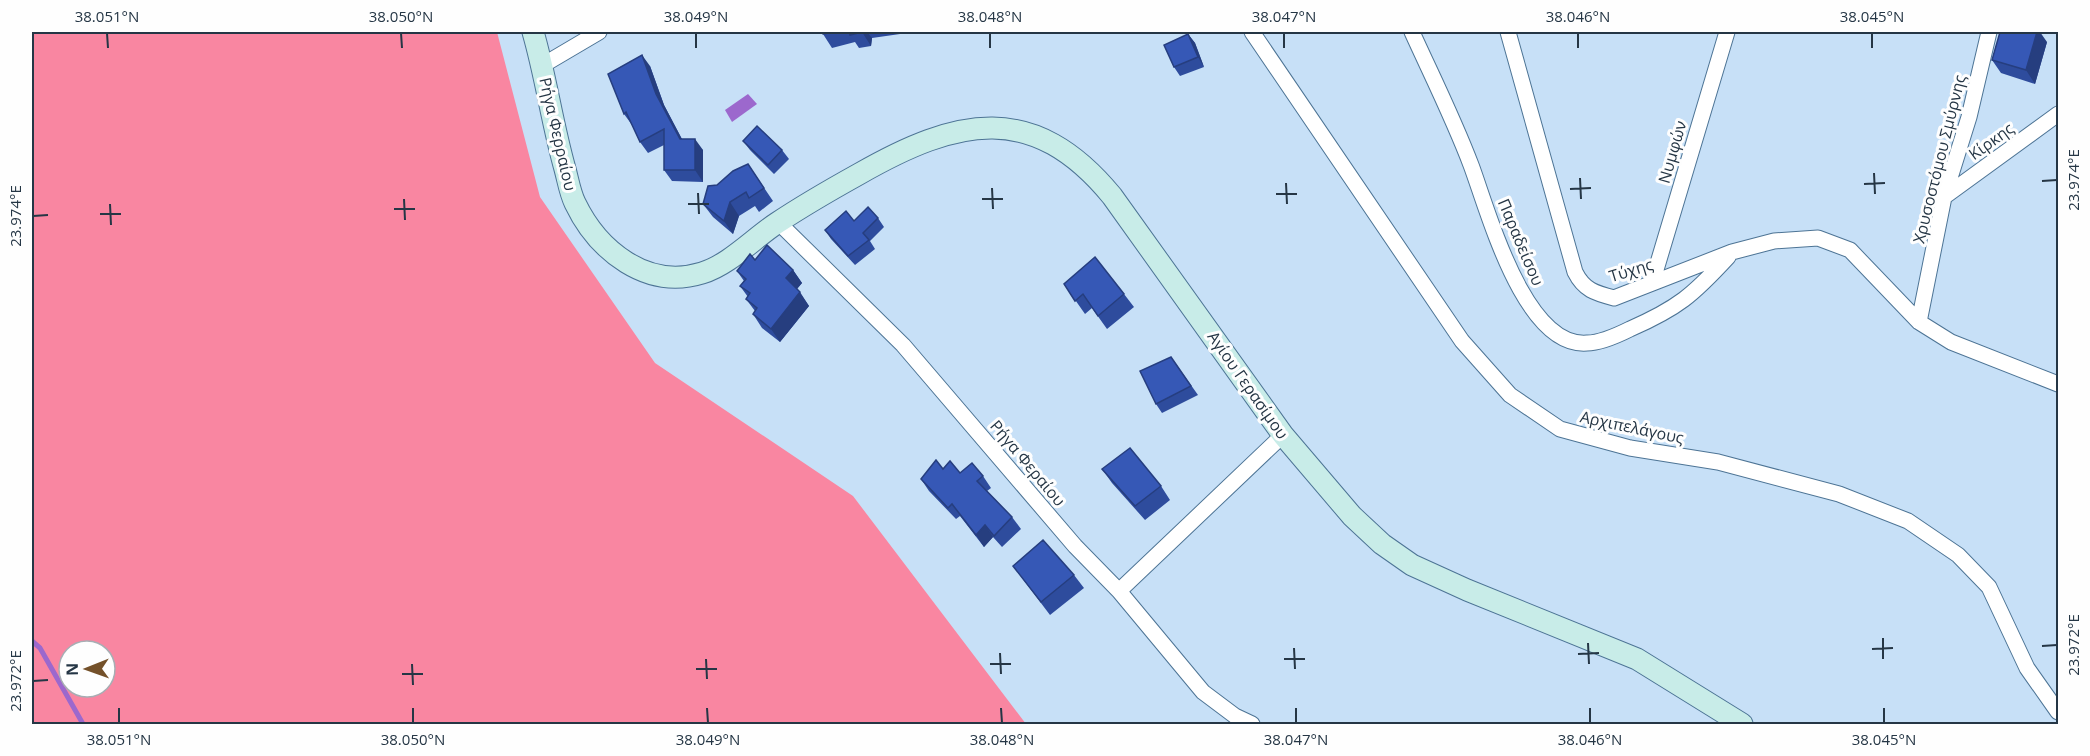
<svg xmlns="http://www.w3.org/2000/svg" width="2090" height="756" viewBox="0 0 2090 756" font-family="'Open Sans',sans-serif">
<style>
.green{fill:#f986a1;fill-rule:evenodd}
.water{fill:#9c68cd}
.lines{fill:none;stroke-linecap:round;stroke-linejoin:round}
.stream{stroke:#9c68cd;stroke-width:5}
.street-casing{stroke:#4d7495;stroke-width:17}
.secondary-casing{stroke:#4d7495;stroke-width:23}
.street{stroke:#fff;stroke-width:15}
.secondary{stroke:#c8ece8;stroke-width:21}
.wall{fill:#2e4c9d}
.shaded-wall{fill:#263e7f}
.building{fill:#3658b6;stroke:#263e7f;stroke-width:1.5}
.ticks{fill:none;stroke:#253645;stroke-width:2}
.labels{text-anchor:middle;stroke-width:6;stroke-linejoin:round;paint-order:stroke}
.street-label{font-size:16px;fill:#253645;stroke:#fefefe}
.neatline{fill:none;stroke:#253645;stroke-width:2}
.ticks-label{font-size:15px;text-anchor:middle;fill:#253645}
</style>
<rect width="100%" height="100%" fill="#c7e0f7"/>
<path class="green" d="M32,32h465l43,165 115,166 198,133 173,228h-994zM69,651h36v36h-36z"/>
<path class="water" d="M748,94l9,10 -25,18 -7,-12z"/>
<g class="lines">
<path class="stream" d="M32,641l8,7 43,76"/>
<g class="street-casing">
<path id="street" d="M1252,32l210,309 48,54 50,34 70,19 88,14 121,32 69,27 50,34 31,32 38,81 31,44
M1412,32c20,44 42,88 59,133 17,45 53,183 116,178 13,0 31,-8 43,-14 48,-21 63,-34 98,-72
M1508,32l67,240c9,18 20,21 39,26l118,-46 42,-11 44,-3 32,12 69,72 32,20 107,42
M543,65l56,-33
M1944,197l114,-83
M778,222l125,123 172,201 44,45 84,101 32,24 17,8
M1652,283l75,-251
M1919,322l25,-125 25,-80 20,-85
M1119,591l164,-156"/>
</g>
<g class="secondary-casing">
<path id="secondary" d="M533,32c13,45 19,91 32,137 3,11 5,24 10,34 23,48 72,87 127,70 27,-8 52,-35 75,-50 27,-18 55,-34 82,-49 98,-56 174,-74 253,22l171,239 69,81 30,28 30,21 55,25 170,69 105,65"/>
</g>
<use href="#street" class="street"/>
<use href="#secondary" class="secondary"/>
</g>
<path class="wall" d="M822,32h85v1l-35,5 -1,8 -12,2 -4,-6 -23,6 -9,-14z
M1188,34l7,9 9,24 -24,9 -6,-9z
M2047,42l-12,42 -34,-11 -9,-13z
M650,66l14,39 18,34 21,11v32l-31,-1 -8,-11v-25l-16,8 -8,-11 -8,-17 -8,-11z
M743,141l39,9 7,9 -15,15 -24,-24z
M748,164l25,37 -14,11 -4,-6 -16,10 -6,18 -20,-17 -10,-13 14,-19z
M878,218l6,9 -14,14 5,8 -20,16 -24,-26 -6,-9 29,-9z
M755,260l38,10 9,13 -5,6 12,17 -29,36 -18,-14 -9,-14 2,-3 -9,-12 2,-2 -8,-11 4,-5 -7,-10z
M1064,284l60,10 10,13 -27,22 -15,-21 -7,6z
M1171,357l27,38 -36,18 -6,-9z
M943,469l17,4 23,3 8,12 -4,3 25,26 9,12 -19,18 -9,-10 -9,10 -24,-31 -4,3 -27,-28 -8,-12z
M1102,469l59,17 9,14 -25,20 -33,-37z
M1013,566l61,9 10,13 -34,27z"/>
<path class="shaded-wall" d="M862,32h5l5,6 -1,8z
M2037,32h3l7,10 -12,42 -9,-14z
M1188,34l7,9 9,24 -6,-10z
M642,55l8,11 14,39 24,46 -8,-12 -24,-45z
M695,139l8,11v32l-8,-12z
M730,202l9,14 -6,18 -9,-13z
M793,270l9,13 -7,8 -9,-13z
M800,292l9,14 -29,36 -9,-13z
M985,525l8,12 -9,10 -8,-12z"/>
<path class="building" d="M822,32h13l-12,2z
M849,32h13l-12,3z
M2000,32h37l-11,38 -34,-10z
M1188,34l10,23 -24,10 -10,-22z
M642,55l14,39 24,45h15v31h-31v-41l-24,13 -14,-30 -2,2 -16,-40z
M757,126l25,24 -14,15 -25,-24z
M748,164l16,24 -15,10 -3,-6 -16,10 -6,19 -21,-17 5,-18 9,-1 16,-14z
M868,207l10,11 -15,15 6,7 -21,16 -23,-26 21,-19 8,10z
M767,245l26,25 -7,8 14,14 -29,37 -18,-15 4,-6 -11,-9 4,-6 -10,-7 6,-7 -9,-8 13,-17 5,6z
M1095,257l29,37 -26,22 -15,-22 -8,7 -11,-17z
M1171,357l20,29 -35,18 -16,-33z
M1130,448l31,38 -26,20 -33,-37z
M936,460l7,9 7,-8 10,12 12,-10 11,13 -6,5 35,36 -18,19 -9,-11 -9,10 -24,-31 -4,4 -27,-29z
M1043,540l31,35 -33,27 -28,-36z"/>
<path class="ticks" d="M107,33l1,15M401,33l1,15M696,33v15M990,33v15M1284,33v15M1578,33v15M1872,33v15M1874,173l1,21M1580,178l1,21M2042,181l15,-1M1286,183l1,21M1864,184l21,-1M992,188l1,21M1570,189l21,-1M698,193l1,21M1276,194h21M404,199l1,21M982,199h21M110,204l1,21M688,204h21M394,209h21M100,214h21M33,216l15,-1M1883,638v21M1588,643l1,21M2042,646l15,-1M1294,648l1,21M1872,649l21,-1M1000,653l1,21M1578,654l21,-1M706,659l1,20M1284,659h21M412,664l1,21M990,664h21M696,669h21M402,674h21M33,681l15,-1M119,708v15M413,708v15M707,708l1,15M1001,708l1,15M1296,708v15M1590,708v15M1884,708v15"/>
<g class="labels">
<g class="street-label">
<text transform="translate(558 134) rotate(77)" y="6">Ρήγα Φερραίου</text>
<text transform="translate(1991 141) rotate(-36)" y="6">Κίρκης</text>
<text transform="translate(1672 152) rotate(-74)" y="6">Νυμφών</text>
<text transform="translate(1939 159) rotate(-76)" y="6">Χρυσοστόμου Σμύρνης</text>
<text transform="translate(1521 242) rotate(67)" y="6">Παραδείσου</text>
<text transform="translate(1631 270) rotate(-17)" y="6">Τύχης</text>
<text transform="translate(1248 385) rotate(55)" y="6">Αγίου Γερασίμου</text>
<text transform="translate(1632 427) rotate(12)" y="6">Αρχιπελάγους</text>
<text transform="translate(1028 463) rotate(50)" y="6">Ρήγα Φεραίου</text>
</g>
</g>
<rect width="2090" height="756" fill="none" stroke="#fefefe" stroke-width="66"/>
<g transform="translate(87 669) rotate(269)"><circle r="28" fill="#fefefe" stroke="#a7aeb4" stroke-width="1.5"/>
<path d="M0-4.5L10 22L0 15L-10 22Z" fill="#74512a"/>
<text y="-9" font-size="16" font-weight="bold" text-anchor="middle" fill="#253645">N</text>
</g>
<rect x="33" y="33" width="2024" height="690" class="neatline"/>
<g class="ticks-label">
<text x="107" y="22">38.051°N</text>
<text x="401" y="22">38.050°N</text>
<text x="696" y="22">38.049°N</text>
<text x="990" y="22">38.048°N</text>
<text x="1284" y="22">38.047°N</text>
<text x="1578" y="22">38.046°N</text>
<text x="1872" y="22">38.045°N</text>
<text transform="translate(2074 180) rotate(-90)" y="5">23.974°E</text>
<text transform="translate(16 216) rotate(-90)" y="5">23.974°E</text>
<text transform="translate(2074 645) rotate(-90)" y="5">23.972°E</text>
<text transform="translate(16 681) rotate(-90)" y="5">23.972°E</text>
<text x="119" y="745">38.051°N</text>
<text x="413" y="745">38.050°N</text>
<text x="708" y="745">38.049°N</text>
<text x="1002" y="745">38.048°N</text>
<text x="1296" y="745">38.047°N</text>
<text x="1590" y="745">38.046°N</text>
<text x="1884" y="745">38.045°N</text>
</g>
</svg>
